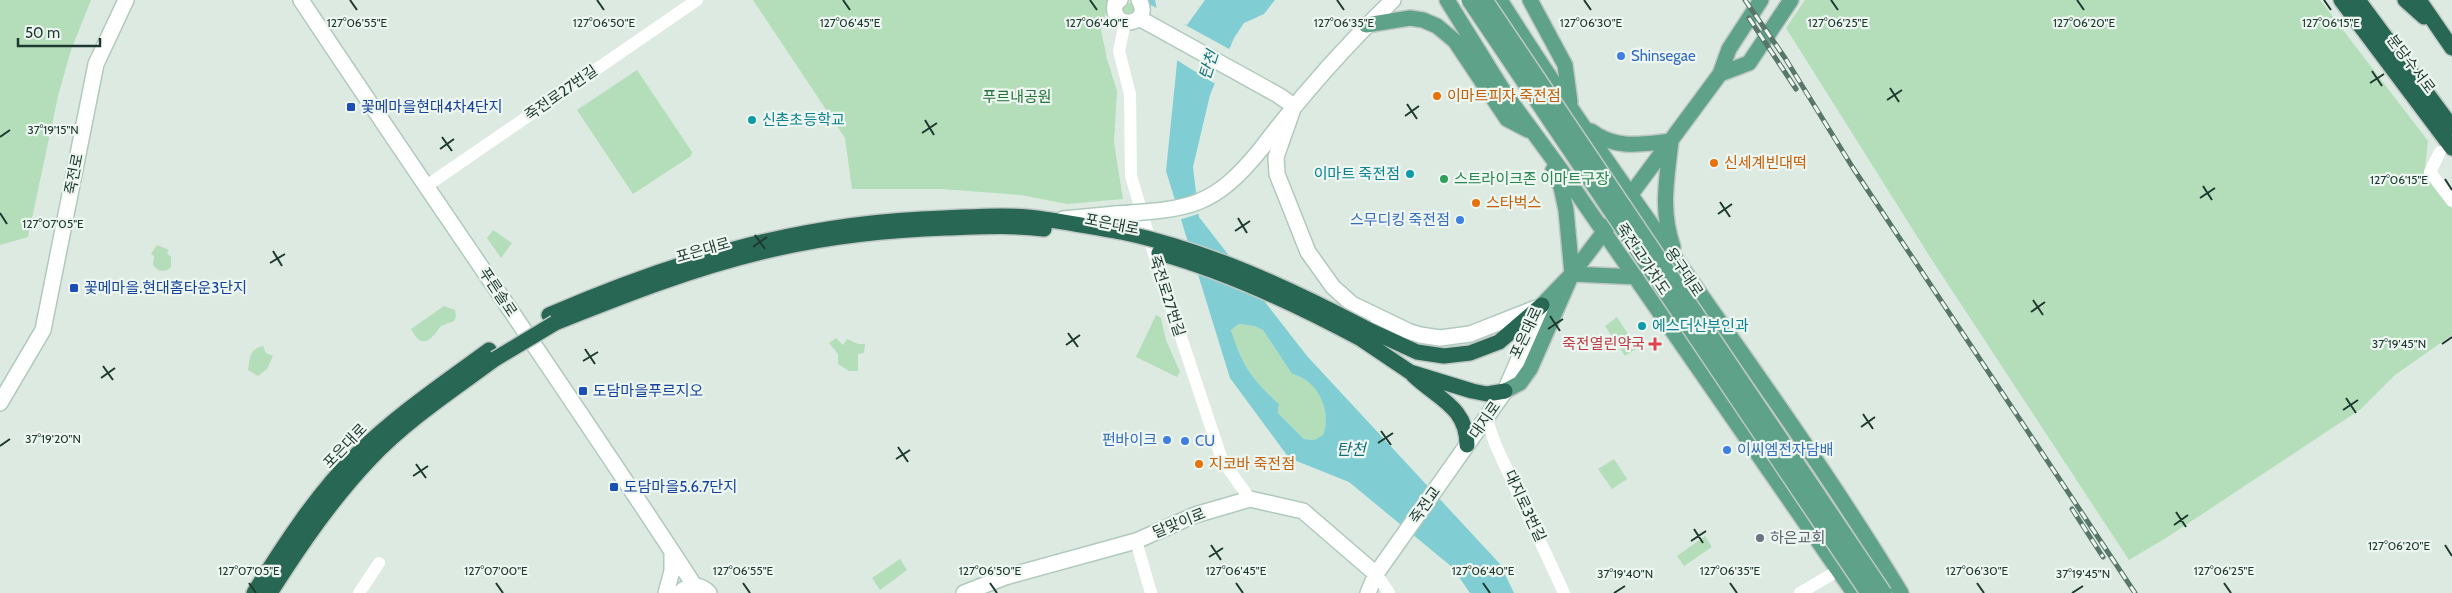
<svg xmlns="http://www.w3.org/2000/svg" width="2452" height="593" viewBox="0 0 2452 593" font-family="Cabin,'Noto Sans KR',sans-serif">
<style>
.green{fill:#b4ddba}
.water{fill:#80ced3;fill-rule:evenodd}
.pier{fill:#ddeae2}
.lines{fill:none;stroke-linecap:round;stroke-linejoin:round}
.secondary-casing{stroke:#afcabd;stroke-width:18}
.primary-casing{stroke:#c0c8c5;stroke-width:18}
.highway-casing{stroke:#c0c8c5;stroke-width:18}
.street{stroke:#fff;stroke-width:12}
.secondary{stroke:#fff;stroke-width:15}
.primary{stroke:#5ea28a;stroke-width:15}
.highway{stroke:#286754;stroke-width:15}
.rail-casing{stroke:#58766a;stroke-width:5}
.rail{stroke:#edf6f1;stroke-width:3;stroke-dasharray:9;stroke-linecap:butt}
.secondary-bridge-casing{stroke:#afcabd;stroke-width:18;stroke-linecap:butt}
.primary-bridge-casing{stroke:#c0c8c5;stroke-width:18;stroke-linecap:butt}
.highway-bridge-casing{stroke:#c0c8c5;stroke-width:18;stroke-linecap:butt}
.secondary-bridge{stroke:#fff;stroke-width:15}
.primary-bridge{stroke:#5ea28a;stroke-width:15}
.highway-bridge{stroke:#286754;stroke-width:15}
.ticks{fill:none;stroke:#1e392f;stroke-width:2}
.shop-dot{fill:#3f7fe0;stroke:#edf6f1;stroke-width:2}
.food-dot{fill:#e8710a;stroke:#edf6f1;stroke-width:2}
.transit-dot{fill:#1a4fb4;stroke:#edf6f1;stroke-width:2}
.culture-dot{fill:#0f9aa8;stroke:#edf6f1;stroke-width:2}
.leisure-dot{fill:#2e9e5b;stroke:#edf6f1;stroke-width:2}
.health-dot{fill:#e0444e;stroke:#edf6f1;stroke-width:2}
.worship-dot{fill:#6b7280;stroke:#edf6f1;stroke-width:2}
.labels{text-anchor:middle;stroke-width:4.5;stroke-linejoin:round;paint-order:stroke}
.shop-label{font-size:15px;fill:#366cbe;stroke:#edf6f1;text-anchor:start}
.street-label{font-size:15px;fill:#1e392f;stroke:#edf6f1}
.food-label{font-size:15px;fill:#c56008;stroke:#edf6f1;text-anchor:start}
.park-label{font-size:15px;fill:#26723c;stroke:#edf6f1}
.transit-label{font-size:15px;fill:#164399;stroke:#edf6f1;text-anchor:start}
.culture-label{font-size:15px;fill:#0d838f;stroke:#edf6f1;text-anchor:start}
.leisure-label{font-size:15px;fill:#27864d;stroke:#edf6f1;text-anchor:start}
.health-label{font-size:15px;fill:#be3a42;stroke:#edf6f1;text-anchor:end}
.worship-label{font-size:15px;fill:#5b616d;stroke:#edf6f1;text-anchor:start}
.water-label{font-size:16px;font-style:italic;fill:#167177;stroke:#edf6f1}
.ticks-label{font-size:12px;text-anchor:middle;fill:#1e392f;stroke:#edf6f1;stroke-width:4.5;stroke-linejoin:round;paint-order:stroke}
</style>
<rect width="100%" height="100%" fill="#ddeae2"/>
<path class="green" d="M0,0h91l-20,50 -13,46 -30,141 -28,8z
M753,0h355l1,2 -8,28 6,29 10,32 -3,52 9,56 -56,5 -46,-9 -80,-6h-89l-7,-51z
M1805,0h515l108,141 -3,29 27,37v128l-57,40 -34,34 -195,129 -37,22 -199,-303 -144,-229z
M1123 9a6 6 0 1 1 12 0a6 6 0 1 1-12 0Z
M637,70l55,82 -1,4 -58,38 -56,-84z
M493,230l19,13 -11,15 -14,-20z
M157,245l12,5 -2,3 4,4v10c-6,6 -13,5 -18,-2l1,-9 -3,-2z
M444,306l11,4 1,7 -2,4 -13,5c-11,15 -19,24 -30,3z
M1156,315l5,3 5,22 14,32 -3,5 -41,-20z
M1617,317l20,31 -12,8 -20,-30z
M1239,324l15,2 9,4 29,44c26,6 40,37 31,61l-9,5 -10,-1 -26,-26 1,-9c-28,-26 -36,-37 -48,-74z
M836,338l7,7 4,-6 11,5h7l-1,9 -6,1v17h-9l-11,-7v-10l-9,-11z
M263,346l3,7 7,3 -6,13 -9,7 -10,-6c2,-12 1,-21 15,-24z
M1614,459l13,20 -15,10 -14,-20z
M1705,536l7,11 -28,19 -7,-10z
M900,559l7,11 -27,20 -8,-12z"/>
<path class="water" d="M1147,0h8l4,20 28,5 18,-25h70l-11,14 -20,9 -10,15 -24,57 -17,72 6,50 108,139 193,208 14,29h-44l-18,-26 -103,-85 -60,-24 -59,-80 -64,-207 12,-118 -30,-22zM1239,324l15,2 9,4 29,44c26,6 40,37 31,61l-9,5 -10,-1 -26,-26 1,-9c-28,-26 -36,-37 -48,-74z"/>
<path class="pier" d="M1151,5l9,5 1,8 17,3 53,29 -14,35 -42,-26v-4l-9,-5 -17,-15z
M1199,198l2,15 -22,7 -5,-15z"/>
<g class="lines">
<g class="secondary-casing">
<path id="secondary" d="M301,0c130,196 265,388 393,585
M1120,0l-5,4c-5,28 39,21 24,-4
M1139,18l139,77 16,11
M1294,106l-18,51 1,17 31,78 25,35 19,17 56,27 12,4 20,3 30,-4 66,-26
M1261,149c40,-53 84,-103 132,-149
M1063,219l53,-5
M0,403l43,-73 53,-266 30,-64
M666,593l6,-22v-18
M680,593c9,-10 21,-9 29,0
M964,593l41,-16 131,-36 59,-26 55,-16 53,12 73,63
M1368,593l8,-19 129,-183 37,-86"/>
</g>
<g class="primary-casing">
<path id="primary" d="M1447,0l59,95 55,75 293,423
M1500,0c127,202 277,389 401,593
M1530,0l35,65 5,37
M1366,25l44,-7 13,2 14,6 18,15 52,78 21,11
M1720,74l29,-11 42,-63
M1591,131c25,19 51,13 80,10 -4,38 -11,68 2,106
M1626,201l94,-127 9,-25 32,-49
M1572,274l64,3
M1542,305l30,-31 38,-50
M1505,391l15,-8 10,-14 42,-95 -6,-64 -5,-23 -8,-17"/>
</g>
<g class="highway-casing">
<path id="highway" d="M2341,0l111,148
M2358,0l94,127
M2405,0l19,17
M2419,0l33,48
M549,315c129,-56 253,-93 395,-97 27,-1 56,-4 83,-1 31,3 62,10 94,15
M555,323c68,-27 136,-54 207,-71 61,-15 122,-22 184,-24 33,-1 66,-3 98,1
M1367,329l50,23 27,4 26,-3 29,-11 43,-37
M1361,339l49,33 62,19 15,3 18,-3
M1413,375c25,24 54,32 54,70
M254,593c29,-47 64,-101 104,-140 40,-39 86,-70 131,-103
M270,593c30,-47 62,-94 100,-134 37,-39 83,-69 125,-100"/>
</g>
<path class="street" d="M1125,22l-6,29 11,43 1,82 28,95 63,189 28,39
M2440,152l-10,20 22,29
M425,187l272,-187
M1486,418l10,28 68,147
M1136,541l15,52
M1376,574l13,19
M359,593l20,-30
M1800,593l39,-23"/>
<use href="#secondary" class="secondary"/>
<use href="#primary" class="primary"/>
<use href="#highway" class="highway"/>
<g class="rail-casing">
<path id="rail" d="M1745,0l40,58 68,110 282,425
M1749,18l47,71
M2072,509l31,48"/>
</g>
<use href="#rail" class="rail"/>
<g class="secondary-bridge-casing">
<path id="secondary-bridge" d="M1116,214c74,-5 97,-6 145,-65"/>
</g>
<g class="primary-bridge-casing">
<path id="primary-bridge" d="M1469,0l399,593
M1485,0l399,593"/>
</g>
<g class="highway-bridge-casing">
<path id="highway-bridge" d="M1121,232c86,18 168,56 246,97
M1159,253c71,20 137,51 202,86
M495,359l60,-36"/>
</g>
<use href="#secondary-bridge" class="secondary-bridge"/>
<use href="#primary-bridge" class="primary-bridge"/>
<use href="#highway-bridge" class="highway-bridge"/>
</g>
<path class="ticks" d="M350,0l7,10M597,0l7,10M843,0l7,10M1090,0l7,10M1337,0l7,10M1584,0l7,10M1831,0l7,10M2077,0l7,10M2324,0l7,10M2372,71l10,15M2370,83l14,-9M1890,88l9,14M1887,100l15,-10M1407,104l10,15M1405,116l14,-10M925,120l9,15M922,133l15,-10M0,137l10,-7M442,137l10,14M440,149l14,-10M2445,179l7,11M2203,186l9,14M2200,198l15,-10M1720,202l10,15M0,213l7,11M1718,214l14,-10M1238,218l9,15M1235,231l15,-10M755,235l10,14M753,247l14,-10M273,251l9,15M270,263l15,-9M2033,300l10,15M2031,312l14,-10M1550,316l10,15M1548,329l15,-10M1068,333l10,14M2442,344l10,-7M1066,345l14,-10M585,349l10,15M583,361l15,-9M103,366l10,14M101,378l14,-10M2346,398l10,15M2343,410l15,-10M1863,414l10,15M1861,427l14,-10M1381,431l10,14M1378,443l15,-10M0,446l10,-7M898,447l10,15M896,459l14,-9M416,464l10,14M413,476l15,-10M2176,512l10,15M2174,525l14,-10M1694,529l9,14M1691,541l15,-10M1211,545l10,15M2445,545l7,11M1209,557l14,-9M249,583l7,10M496,583l7,10M743,583l7,10M990,583l7,10M1236,583l7,10M1483,583l7,10M1730,583l7,10M1977,583l7,10M2224,583l7,10M1614,593l11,-7M2072,593l11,-7"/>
<g class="shop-dot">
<circle cx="1621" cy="56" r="5"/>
<circle cx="1460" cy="220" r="5"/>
<circle cx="1167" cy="440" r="5"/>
<circle cx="1185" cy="441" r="5"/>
<circle cx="1727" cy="450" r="5"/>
</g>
<g class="food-dot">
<circle cx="1437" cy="96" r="5"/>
<circle cx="1714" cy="163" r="5"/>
<circle cx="1476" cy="203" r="5"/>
<circle cx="1199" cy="464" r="5"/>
</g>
<g class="transit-dot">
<rect x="346" y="102" width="10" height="10" rx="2.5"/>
<rect x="69" y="283" width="10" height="10" rx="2.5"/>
<rect x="578" y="386" width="10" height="10" rx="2.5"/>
<rect x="609" y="482" width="10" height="10" rx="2.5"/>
</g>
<g class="culture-dot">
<circle cx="752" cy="120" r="5"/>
<circle cx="1410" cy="174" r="5"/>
<circle cx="1642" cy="326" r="5"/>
</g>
<circle class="leisure-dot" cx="1444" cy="179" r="5"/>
<path class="health-dot" d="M1652.5 336.5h5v5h5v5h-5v5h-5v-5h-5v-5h5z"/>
<circle class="worship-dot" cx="1760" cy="538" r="5"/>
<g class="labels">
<g class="shop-label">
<text x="1631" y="61">Shinsegae</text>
<text x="1450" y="225" text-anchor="end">스무디킹 죽전점</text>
<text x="1157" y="445" text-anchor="end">펀바이크</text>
<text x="1195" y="446">CU</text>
<text x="1737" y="455">이씨엠전자담배</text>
</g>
<g class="street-label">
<text transform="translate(2411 64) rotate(53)" y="5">분당수서로</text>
<text transform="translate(561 93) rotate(-35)" y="5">죽전로27번길</text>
<text transform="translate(74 174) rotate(-79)" y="5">죽전로</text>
<text transform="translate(1112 224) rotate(11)" y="5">포은대로</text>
<text transform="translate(703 250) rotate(-16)" y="5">포은대로</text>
<text transform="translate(1643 259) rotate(56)" y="5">죽전고가차도</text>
<text transform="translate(1684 272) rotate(56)" y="5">용구대로</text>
<text transform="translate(498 292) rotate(56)" y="5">푸른솔로</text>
<text transform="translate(1167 296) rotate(72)" y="5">죽전로27번길</text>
<text transform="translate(1526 333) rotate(-65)" y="5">포은대로</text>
<text transform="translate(1485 420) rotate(-55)" y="5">대지로</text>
<text transform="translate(345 446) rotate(-46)" y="5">포은대로</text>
<text transform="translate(1425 505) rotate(-55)" y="5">죽전교</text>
<text transform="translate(1525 506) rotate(65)" y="5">대지로3번길</text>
<text transform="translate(1179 523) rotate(-22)" y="5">달맞이로</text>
</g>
<g class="food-label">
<text x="1447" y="101">이마트피자 죽전점</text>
<text x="1724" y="168">신세계빈대떡</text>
<text x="1486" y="208">스타벅스</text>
<text x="1209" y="469">지코바 죽전점</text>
</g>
<g class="park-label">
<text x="1017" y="102">푸르내공원</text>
</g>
<g class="transit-label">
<text x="361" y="112">꽃메마을현대4차4단지</text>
<text x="84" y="293">꽃메마을.현대홈타운3단지</text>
<text x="593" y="396">도담마을푸르지오</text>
<text x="624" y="492">도담마을5.6.7단지</text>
</g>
<g class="culture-label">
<text x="762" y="125">신촌초등학교</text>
<text x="1400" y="179" text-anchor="end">이마트 죽전점</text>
<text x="1652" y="331">에스더산부인과</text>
</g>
<g class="leisure-label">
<text x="1454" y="184">스트라이크존 이마트구장</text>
</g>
<g class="health-label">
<text x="1645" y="349">죽전열린약국</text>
</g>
<g class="worship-label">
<text x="1770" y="543">하은교회</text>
</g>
<g class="water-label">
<text transform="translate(1208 65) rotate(-72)" y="6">탄천</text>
<text x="1351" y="455">탄천</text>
</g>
</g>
<g class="ticks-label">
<text x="850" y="27">127°06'45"E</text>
<text x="1097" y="27">127°06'40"E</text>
<text x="1344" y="27">127°06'35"E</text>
<text x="1591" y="27">127°06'30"E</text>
<text x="2084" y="27">127°06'20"E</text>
<text x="357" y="27">127°06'55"E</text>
<text x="604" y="27">127°06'50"E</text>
<text x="1838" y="27">127°06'25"E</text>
<text x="2331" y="27">127°06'15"E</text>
<text x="53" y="134">37°19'15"N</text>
<text x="2399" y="184">127°06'15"E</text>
<text x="53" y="228">127°07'05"E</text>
<text x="2399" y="348">37°19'45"N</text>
<text x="53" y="443">37°19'20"N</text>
<text x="2399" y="550">127°06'20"E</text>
<text x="249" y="575">127°07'05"E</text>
<text x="496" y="575">127°07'00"E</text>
<text x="743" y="575">127°06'55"E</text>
<text x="990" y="575">127°06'50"E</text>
<text x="1236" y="575">127°06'45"E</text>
<text x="1483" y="575">127°06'40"E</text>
<text x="1730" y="575">127°06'35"E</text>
<text x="1977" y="575">127°06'30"E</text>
<text x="2224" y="575">127°06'25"E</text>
<text x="1625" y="578">37°19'40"N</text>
<text x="2083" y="578">37°19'45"N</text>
</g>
<path d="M18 38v8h82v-8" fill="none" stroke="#1e392f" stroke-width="2.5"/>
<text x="25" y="38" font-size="15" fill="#1e392f" stroke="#edf6f1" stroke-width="4" paint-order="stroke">50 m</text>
</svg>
